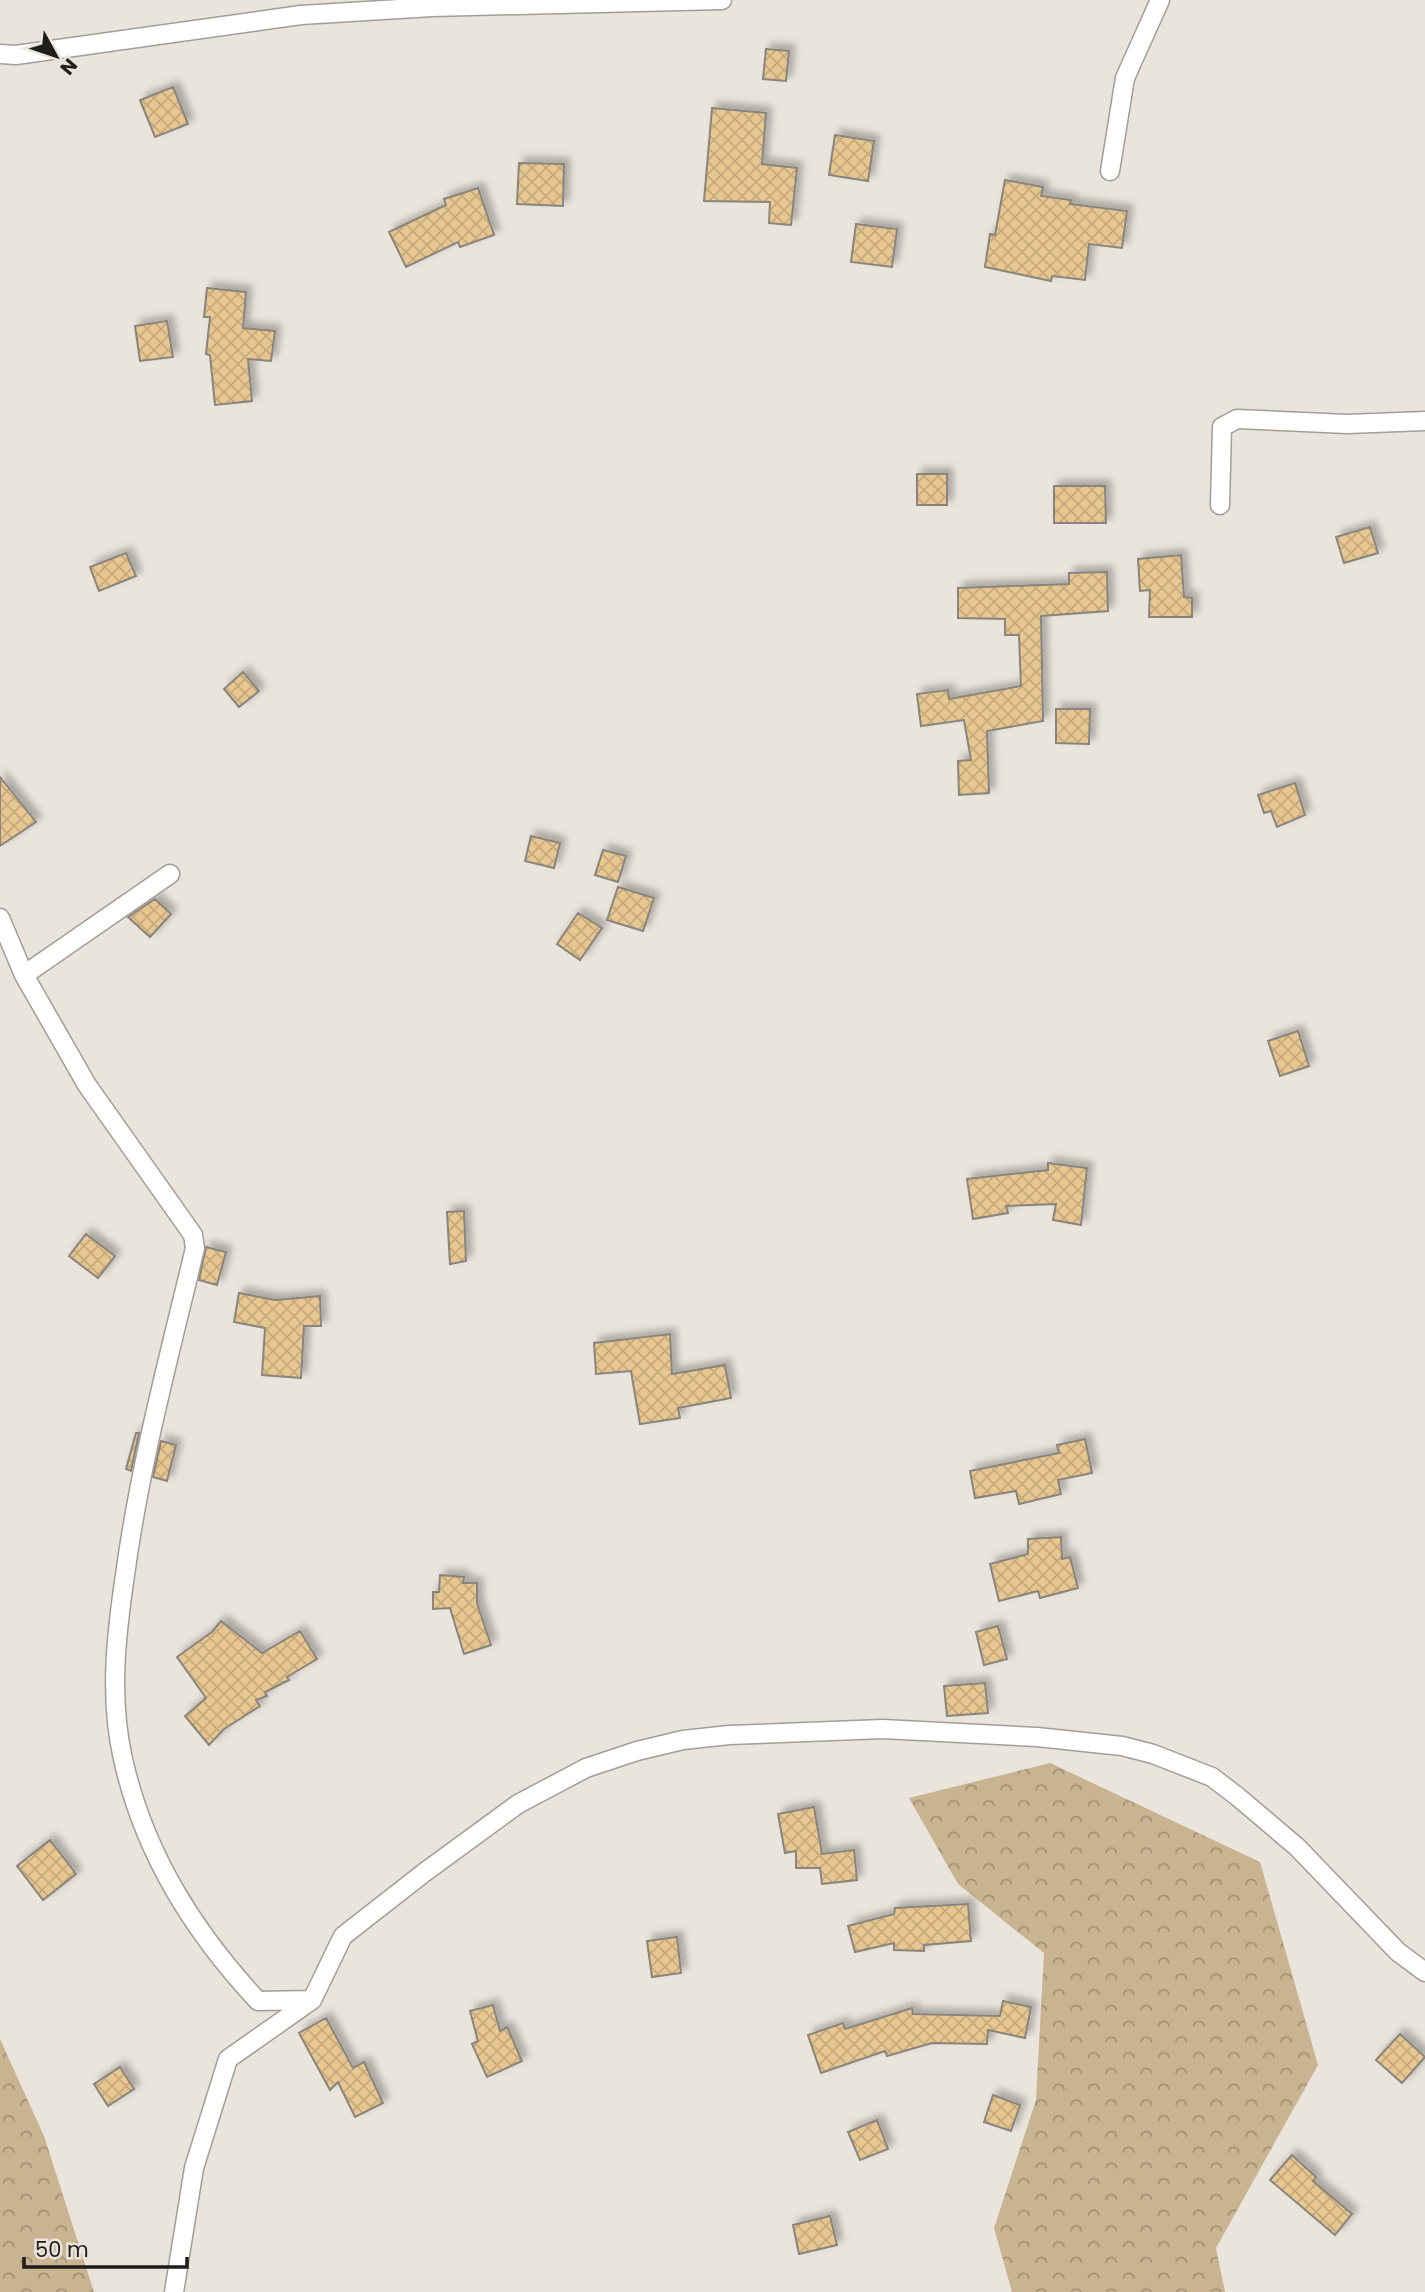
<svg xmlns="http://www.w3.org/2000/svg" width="1425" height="2292" viewBox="0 0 1425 2292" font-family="Poppins,sans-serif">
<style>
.forest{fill:url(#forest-crowns)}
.building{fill:url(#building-cross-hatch);stroke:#89857d;stroke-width:2;filter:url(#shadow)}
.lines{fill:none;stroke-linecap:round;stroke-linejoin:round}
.street-casing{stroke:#a29d96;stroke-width:21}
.street{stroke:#fff;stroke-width:18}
</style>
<defs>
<pattern id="forest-crowns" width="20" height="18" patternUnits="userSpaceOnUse" patternTransform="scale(1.75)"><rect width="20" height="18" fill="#c9b390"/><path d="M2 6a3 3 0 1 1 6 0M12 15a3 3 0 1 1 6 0" fill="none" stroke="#a39175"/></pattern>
<pattern id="building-cross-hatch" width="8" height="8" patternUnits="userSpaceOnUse" patternTransform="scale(1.75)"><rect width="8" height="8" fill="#e7c690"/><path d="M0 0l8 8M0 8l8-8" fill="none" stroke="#c6aa7c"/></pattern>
<filter id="shadow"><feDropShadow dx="5.5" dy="-5.5" stdDeviation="3.5" flood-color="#0004"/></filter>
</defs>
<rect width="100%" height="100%" fill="#e9e4dc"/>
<path class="forest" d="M1050,1763l210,99 58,203 -102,183 9,44h-213l-18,-64 42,-128 8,-147 -86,-69 -49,-86z
M0,2039l44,97 50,156h-94z"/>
<path class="building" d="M766,49l23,2 -3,30 -23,-2z
M173,87l15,37 -33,13 -15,-37z
M712,108l54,5 -4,51 35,4 -6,57 -22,-2 1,-21 -66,-1z
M835,135l39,6 -6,40 -39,-6z
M519,163l45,1 -1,42 -46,-2z
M1005,180l38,7 -2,9 30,4 -1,4 57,7 -5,37 -33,-4 -4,36 -33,-4 -1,5 -66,-14 5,-33 5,1z
M478,188l16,47 -34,12 -2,-5 -52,25 -17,-35 57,-27 -2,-6z
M856,224l41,5 -5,38 -41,-5z
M207,288l39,4 -3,36 32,3 -4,30 -23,-2 4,42 -37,4 -5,-50 -4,-1 4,-37h-6z
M167,321l6,36 -33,4 -5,-35z
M917,474h30v31h-30z
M1054,486h51l1,37h-52z
M1370,527l8,26 -34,10 -8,-26z
M126,553l10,23 -37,15 -9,-24z
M1181,555l3,42 8,1v19h-43l1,-27 -10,1 -2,-32z
M1107,572l1,39 -67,5 2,105 -56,10 2,62 -30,2 -1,-34 13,-1 -7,-40 -43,6 -4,-32 31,-4 1,9 72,-13 -2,-51h-14v-16l-47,-1v-30l111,-4v-11z
M243,672l16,19 -20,16 -15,-18z
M1056,709h34l-1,35 -33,-1z
M0,777l36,45 -36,24z
M1295,783l10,32 -28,12 -6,-16 -7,2 -6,-18z
M531,836l29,7 -6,25 -29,-7z
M603,850l23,6 -8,26 -23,-7z
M618,887l36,11 -11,33 -36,-11z
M155,899l16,15 -21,23 -22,-20z
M578,913l24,15 -22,32 -23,-16z
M1298,1031l11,35 -29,10 -12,-35z
M1048,1163l39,5 -6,57 -28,-5 3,-16 -50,2 2,7 -35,6 -6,-40 81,-9z
M464,1211l2,50 -16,3 -3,-52z
M86,1234l29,22 -17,22 -29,-22z
M206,1247l20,5 -9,33 -18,-5z
M239,1293l36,7 45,-4 1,30h-17l-3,52 -39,-3 3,-47 -31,-6z
M670,1334l2,40 53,-9 6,33 -53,10 2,10 -40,6 -9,-53 -35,3 -2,-31z
M136,1433h3l-8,38 -5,-2z
M1085,1439l7,34 -34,7 3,14 -42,10 -3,-13 -41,7 -5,-27 89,-18 -2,-8z
M161,1441l15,4 -9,36 -14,-4z
M1061,1537l1,22 8,-2 8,31 -38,10 -2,-7 -39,10 -9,-37 38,-10v-15z
M440,1575l24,2 -1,6h14v20l14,42 -27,9 -14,-46 -17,1v-17h6z
M221,1621l41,32 38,-22 17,28 -30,18 2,3 -24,12 2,4 -11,4 4,6 -36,23 -15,16 -24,-29 21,-18 -29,-41 35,-25z
M998,1626l9,33 -23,6 -8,-33z
M985,1683l3,30 -41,3 -3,-30z
M814,1807l8,47 32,-4 3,30 -35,4 -2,-16h-24v-17l-11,2 -7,-39z
M50,1840l26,34 -33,26 -26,-34z
M968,1904l3,37 -47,4v6l-30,-1v-7l-39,9 -7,-26 46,-12 1,-6z
M677,1937l4,36 -29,4 -5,-36z
M1003,2001l28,6 -6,31 -37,-8 -1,14 -55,-1 -45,13 -2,-5 -64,22 -13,-38 35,-12 2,6 67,-21 1,6 87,2z
M493,2005l7,26 7,-4 15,34 -35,16 -15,-33 6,-3 -8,-30z
M326,2018l27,50 11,-6 19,41 -28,14 -17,-35 -8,8 -31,-57z
M1400,2034l25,23 -23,26 -26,-23z
M120,2067l14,22 -26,17 -14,-22z
M993,2095l27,10 -9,26 -27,-9z
M877,2120l11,29 -28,11 -12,-28z
M1292,2155l24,22 -3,4 39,33 -17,21 -65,-55z
M830,2216l7,29 -38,9 -6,-29z"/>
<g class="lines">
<g class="street-casing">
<path id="street" d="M0,54l16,1 285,-40 131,-8 290,-7
M1110,171l15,-93 35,-78
M1220,505l2,-78 15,-8 110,5 78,-3
M0,918l24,57 63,110 106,150 2,13c-26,109 -55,216 -70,327 -9,61 -16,123 -2,184 21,94 70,172 135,242l54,-1
M24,975l146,-101
M174,2292l20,-124 34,-109 84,-59 31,-64 82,-64 93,-68 68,-36 51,-17 46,-11 46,-5 154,-6 154,8 85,9 31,8 59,23 26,20 59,50 101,105 27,20"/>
</g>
<use href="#street" class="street"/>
</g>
<g transform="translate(56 56) rotate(130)" stroke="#e9e4dc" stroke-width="5" paint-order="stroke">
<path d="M0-5L12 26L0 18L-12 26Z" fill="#1f1d1a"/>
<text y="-10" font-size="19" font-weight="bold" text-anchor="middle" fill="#1f1d1a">N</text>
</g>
<path d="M24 2257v10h163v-10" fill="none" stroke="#1f1d1a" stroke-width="3.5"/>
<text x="35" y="2257" font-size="21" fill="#1f1d1a" stroke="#e9e4dc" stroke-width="5" paint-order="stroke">50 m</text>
</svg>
